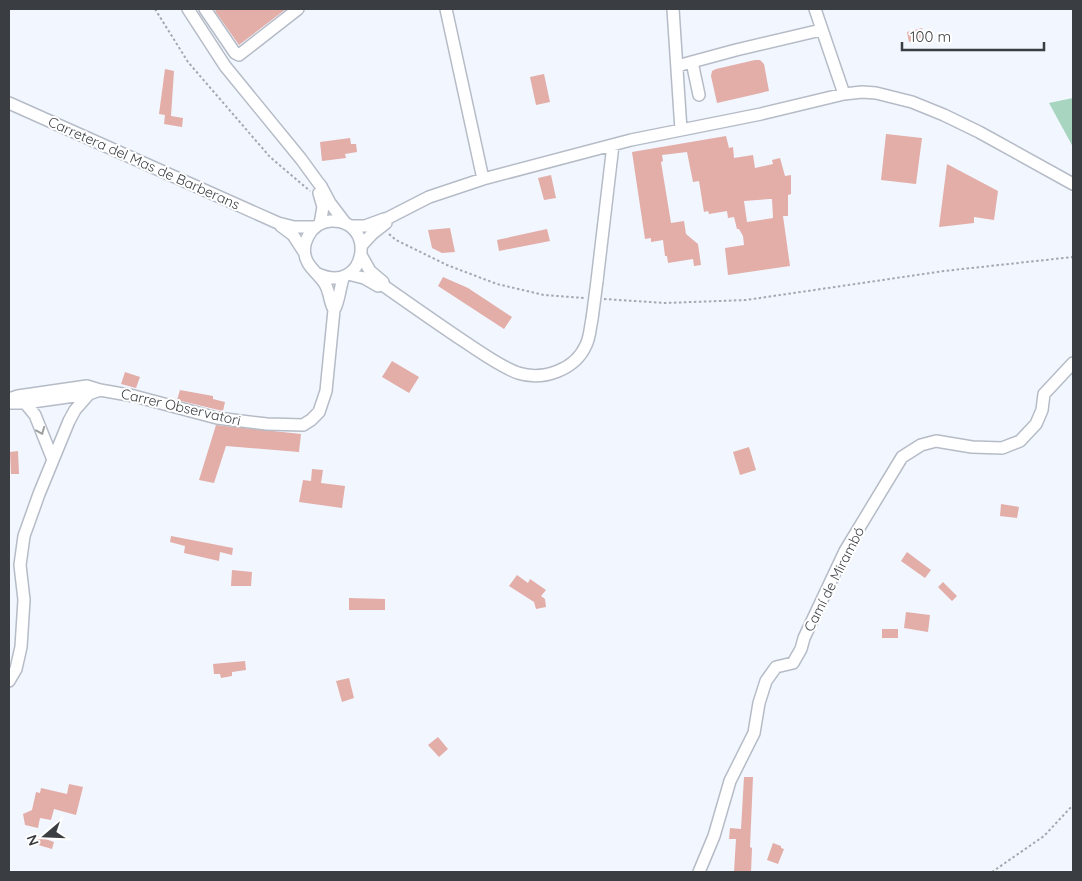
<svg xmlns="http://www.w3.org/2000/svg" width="1082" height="881" viewBox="0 0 1082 881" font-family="Quicksand,sans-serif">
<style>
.green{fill:#a8d5bf}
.building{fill:#e3ada8;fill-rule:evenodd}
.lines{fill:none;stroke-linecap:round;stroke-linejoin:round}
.minor-casing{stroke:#b6bcc7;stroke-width:14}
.path{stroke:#a4a8af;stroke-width:2;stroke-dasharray:2.5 2.5;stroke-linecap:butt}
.minor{stroke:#fff;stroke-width:11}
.minor-bridge-casing{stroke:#b6bcc7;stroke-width:14;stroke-linecap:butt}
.minor-bridge{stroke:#fff;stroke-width:11}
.oneway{stroke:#9c9ea0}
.labels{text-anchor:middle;stroke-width:4;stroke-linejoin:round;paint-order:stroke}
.street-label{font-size:14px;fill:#3a3d41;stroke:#fff}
</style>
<rect width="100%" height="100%" fill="#f1f6ff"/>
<path class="green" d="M1073,98v49l-24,-44z"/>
<path class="building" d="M217,9h69l-47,36 -24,-34z
M922,28l3,9 -16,5 -2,-10z
M755,60h5l4,4 5,27 -52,12 -6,-27 1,-5 4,-2z
M165,69l9,2 -3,45 12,2 -1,9 -18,-3 1,-9 -6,-1z
M544,74l6,28 -14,3 -6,-28z
M886,134l36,4 -6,46 -35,-4z
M726,136l3,12 4,-1 1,11 19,-3 2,13 18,-4 -1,-4 8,-2 5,18 6,-1v19l-3,1v21h-5l7,50 -62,9 -3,-27 19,-3 -1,-9 -4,-7h-2l-3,-12 -6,1 -1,-7 -18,3 -1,-3 -4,1 -5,-31 -6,1 -6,-30 -25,3 1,6 -2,1 10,61 13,-2 2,13 12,10 3,21 -7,1 -1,-7 -25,4 -1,-7h-2l-2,-16 -12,2v-4l-6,1 -13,-87zM770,199h2l1,19 -26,4 -3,-21z
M350,138l1,6h5l1,8 -12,2 1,4 -24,3 -2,-19z
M947,164l51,27 -4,29 -20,-3v6l-35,4z
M551,175l5,23 -12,2 -6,-22z
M450,228l5,24 -13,1 -10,-5 -4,-18z
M547,229l3,12 -51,10 -2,-11z
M443,277l25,11 44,29 -8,12 -66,-43z
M392,361l27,16 -10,16 -27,-16z
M125,372l15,5 -4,11 -15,-4z
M180,390l33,6v3l12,3 -2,9 -46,-11z
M216,425l85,9 -2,18 -73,-6 -12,37 -15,-3z
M749,447l7,23 -16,5 -7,-23z
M18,451l1,23h-8l-1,-22z
M312,469l11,1 -2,13 24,3 -3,22 -43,-6 4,-22 8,1z
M1001,504l18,3 -2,11 -17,-2z
M171,536l62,12 -1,7 -12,-3 -1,9 -35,-8 1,-7 -15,-4z
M907,552l24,18 -6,8 -24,-17z
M232,570l20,2 -1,14h-20z
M517,575l11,8 2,-4 16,11 -5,6 4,3 1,8 -10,2 -2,-7 -25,-16z
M943,582l14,14 -5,5 -14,-14z
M349,598l36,1v11h-36z
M906,612l24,3 -2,17 -24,-4z
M882,629h16v9h-16z
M245,661l1,9 -14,2v4l-11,2 -1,-4h-6l-1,-10z
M349,678l5,20 -12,4 -6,-21z
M438,737l10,12 -9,8 -11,-12z
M744,777h9l-3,70 2,1 -1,24h-17l2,-33h-7l1,-11 11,1z
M69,784l14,3 -7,28 -22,-6 -3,11 -11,-2 -2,10 -13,-3 -2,-11 9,-4 4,-18 4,1 1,-5 26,6z
M37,836l17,6 -2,7 -17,-5z
M773,843l8,3v2l3,1 -6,15 -11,-4z"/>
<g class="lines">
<g class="minor-casing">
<path id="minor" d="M188,9l37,57 76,93 16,22 4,5 9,17 16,21
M205,9l30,44 4,2 59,-46
M446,9l37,170
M673,9l8,121
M815,9l29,85
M692,62l7,33
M677,66l59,-16 85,-20
M9,103l269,120 16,4h21
M319,193l4,14 -3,17
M281,226l12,9 11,17
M350,226h15l19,-7 4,-1 41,-21 54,-18 148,-39 130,-26 83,-20 18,-2 14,1 36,9 32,13 35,17 94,52
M361,246l11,-12 14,-11
M361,255l9,16 13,11 1,4c27,19 54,38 81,56 17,11 34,24 53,31 25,8 57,-3 68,-28 4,-8 4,-17 6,-26
M318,274c49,22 60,-55 13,-53 -20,1 -33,25 -23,42 5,8 12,13 17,21 5,8 4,17 9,26
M348,274l16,4 14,8
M597,281l16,-136
M9,399l9,-3 69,-10 13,4
M9,403h16l64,-9 11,-4 34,6 83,22 50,6 36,1 8,-5 8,-8 7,-21 8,-81c5,-7 6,-25 10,-34
M25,403l10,12 18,45
M9,681l7,-12 5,-22 3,-47 -4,-35 4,-29 15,-42 30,-73 6,-11 14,-16
M699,872l15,-36 16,-55 24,-48 5,-30 7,-22 10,-14 17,-4 8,-14 3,-11 41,-87 57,-94 19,-12 15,-4 36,6 30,1 18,-7 16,-17 6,-14 2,-16 29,-31"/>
</g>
<path class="path" d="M155,9l33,53 82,95 40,34
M389,234l7,6 51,25 50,19 47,11 40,3
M604,299l61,4 81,-3 198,-29 129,-14
M992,872l52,-36 29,-31"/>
<use href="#minor" class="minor"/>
<g class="minor-bridge-casing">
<path id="minor-bridge" d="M592,319l5,-38"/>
</g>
<use href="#minor-bridge" class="minor-bridge"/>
</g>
<defs><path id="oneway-chevron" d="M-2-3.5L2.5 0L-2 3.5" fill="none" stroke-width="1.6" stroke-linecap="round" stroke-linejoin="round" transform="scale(1.25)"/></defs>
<use class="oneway" href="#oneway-chevron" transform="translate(41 431) rotate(68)"/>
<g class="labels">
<g class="street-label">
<text transform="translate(144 163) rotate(24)" y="5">Carretera del Mas de Barberans</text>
<text transform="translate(181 407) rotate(13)" y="5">Carrer Observatori</text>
<text transform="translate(834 579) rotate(-63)" y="5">Camí de Mirambó</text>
</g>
</g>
<rect width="1082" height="881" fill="none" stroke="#3a3d41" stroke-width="20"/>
<g transform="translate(45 836) rotate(251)" stroke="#ffffff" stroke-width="4" paint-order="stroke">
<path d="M0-4L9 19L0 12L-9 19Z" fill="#3a3d41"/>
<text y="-8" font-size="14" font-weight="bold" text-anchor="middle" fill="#3a3d41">N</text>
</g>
<path d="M902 42v8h142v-8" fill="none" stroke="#3a3d41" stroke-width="2.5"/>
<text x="910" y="42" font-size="15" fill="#3a3d41" stroke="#ffffff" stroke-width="4" paint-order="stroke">100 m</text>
</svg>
